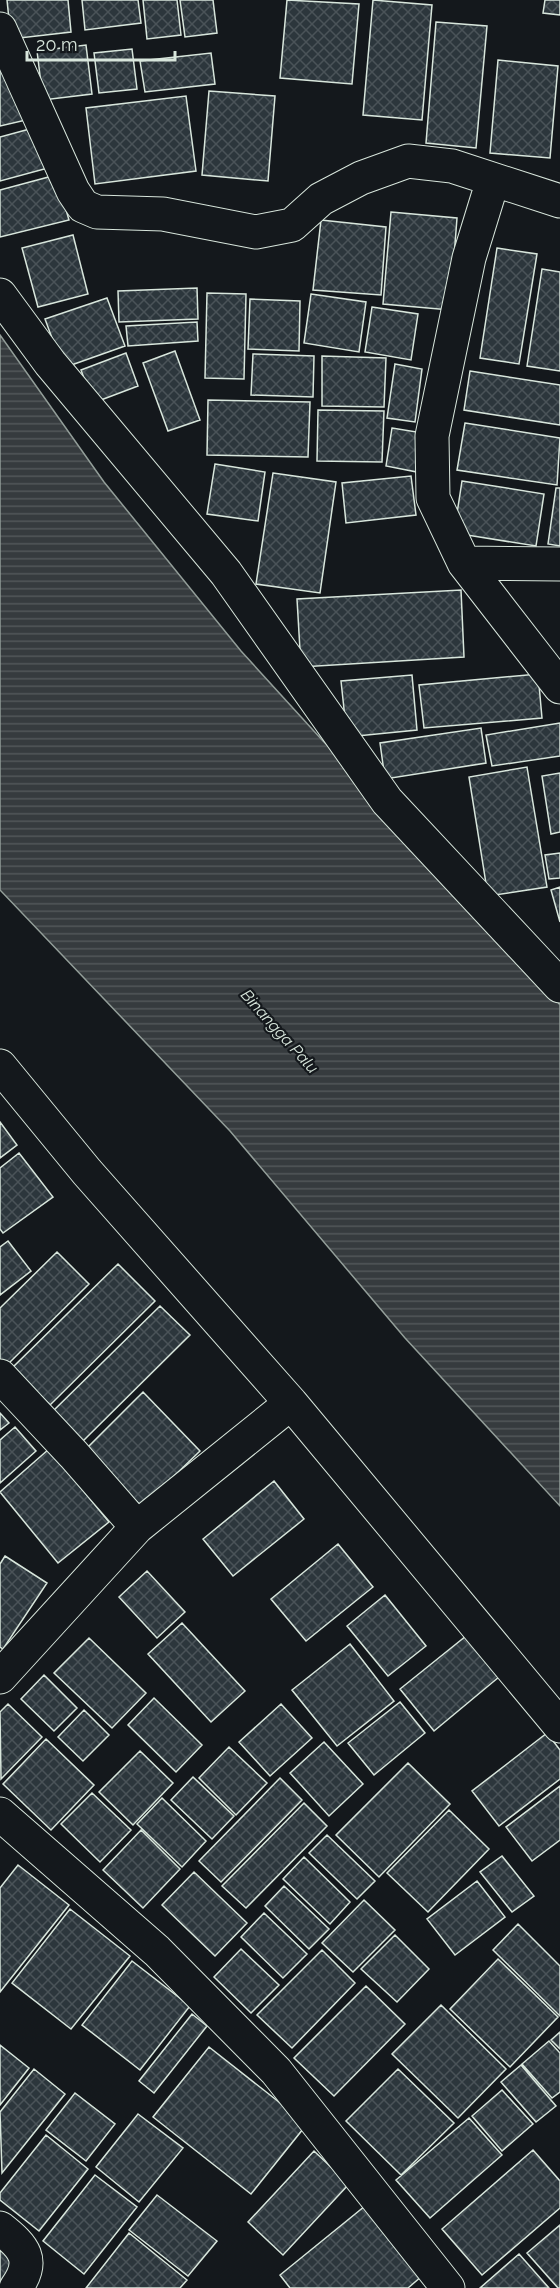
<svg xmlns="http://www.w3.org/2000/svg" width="560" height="2288" viewBox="0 0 560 2288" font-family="Raleway,sans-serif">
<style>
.water{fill:url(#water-rules);stroke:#939e99;stroke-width:1.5}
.building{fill:url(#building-cross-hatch);stroke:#d8e6dc;stroke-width:1.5}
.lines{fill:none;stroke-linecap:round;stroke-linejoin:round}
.minor-casing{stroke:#d8e6dc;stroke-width:35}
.minor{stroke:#14181c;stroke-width:33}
.labels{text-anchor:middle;stroke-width:4.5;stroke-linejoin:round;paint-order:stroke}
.water-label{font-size:16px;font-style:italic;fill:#d8e6dc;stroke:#14181c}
</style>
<defs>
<pattern id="water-rules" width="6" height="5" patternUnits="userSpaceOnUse" patternTransform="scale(1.5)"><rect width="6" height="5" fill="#363b3e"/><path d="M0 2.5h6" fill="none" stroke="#525759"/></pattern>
<pattern id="building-cross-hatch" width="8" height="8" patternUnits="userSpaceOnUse" patternTransform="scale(1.5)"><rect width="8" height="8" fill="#2c363c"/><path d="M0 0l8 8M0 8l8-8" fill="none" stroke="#4a5358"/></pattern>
</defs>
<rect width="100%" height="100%" fill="#14181c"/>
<path class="water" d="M0,335l104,147 137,169 82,90 110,108 59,68 68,88v501l-155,-168 -175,-207 -230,-241z"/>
<path class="building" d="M7,0h61l3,32 -60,7z
M82,0h56l3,23 -56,7z
M143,0h34l4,35 -34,4z
M180,0h33l4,33 -32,4z
M287,0l72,4 -7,80 -72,-6z
M373,0l59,5 -10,115 -59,-5z
M545,0h15v15l-17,-2z
M436,22l51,4 -11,122 -50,-5z
M86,45l6,49 -49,6 -6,-49z
M132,49l5,40 -38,4 -5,-40z
M211,53l4,31 -70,8 -5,-31z
M498,60l60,6 -8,92 -60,-5z
M0,62l26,58 -26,6z
M209,91l66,5 -7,85 -66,-6z
M186,96l10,75 -101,13 -9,-76z
M37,127l11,41 -48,13v-44z
M56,175l13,45 -69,17v-47z
M391,212l66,6 -7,92 -67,-6z
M321,220l65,7 -5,68 -68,-5z
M73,235l15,59 -50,13 -16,-59z
M497,248l40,6 -18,110 -39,-6z
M542,269l18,3v99l-33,-5z
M197,288l1,31 -79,3 -1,-31z
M207,293l39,1 -2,85 -39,-1z
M311,294l55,8 -7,50 -55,-9z
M107,298l18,48 -62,22 -18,-49z
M250,299l50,2 -1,50 -51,-2z
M372,307l46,7 -7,46 -46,-8z
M197,322l1,19 -70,5 -2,-20z
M175,351l25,69 -32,11 -25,-68z
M126,353l12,33 -45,17 -12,-33z
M253,354l61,2 -1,41 -62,-2z
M322,356l64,2 -2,49 -62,-1z
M395,364l27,5 -7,53 -28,-4z
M470,371l90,14v40l-96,-15z
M208,400l102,2 -2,55 -101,-2z
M318,410l66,1 -2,51 -65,-1z
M465,423l95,15 -3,47 -100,-15z
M392,428l31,5 -6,39 -31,-6z
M215,464l50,8 -7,49 -51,-7z
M273,473l63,9 -16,111 -64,-9z
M411,476l5,39 -70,8 -4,-40z
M462,481l82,13 -8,52 -82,-13z
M556,488h4v58l-12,-2z
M461,590l3,67 -163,10 -4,-68z
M538,674l4,44 -118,10 -5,-43z
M412,675l5,55 -70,7 -6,-56z
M560,723v33l-68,10 -6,-31z
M481,728l5,35 -101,16 -5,-36z
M527,767l20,120 -59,9 -19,-119z
M560,773v59l-9,2 -9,-58z
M560,853v25l-11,1 -4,-24z
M560,887v35l-9,-32z
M0,1122l17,23 -17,13z
M19,1153l34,44 -50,36 -3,-4v-61z
M8,1241l23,30 -31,24v-48z
M57,1252l32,32 -83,82 -6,-5v-53z
M118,1264l37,37 -105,104 -38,-37z
M160,1306l30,29 -109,108 -30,-30z
M143,1392l57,59 -58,56 -57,-57z
M0,1413l9,10 -9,7z
M15,1427l21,24 -36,32v-43z
M49,1449l60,73 -51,41 -58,-71z
M274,1481l30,38 -71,57 -30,-37z
M338,1544l35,43 -67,54 -35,-42z
M5,1556l42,27 -44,66 -3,-2v-83z
M147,1571l38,41 -28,26 -38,-41z
M385,1595l41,51 -38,30 -41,-50z
M182,1623l63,68 -34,31 -63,-68z
M466,1636l33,41 -65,54 -34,-42z
M89,1638l57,55 -34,35 -58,-55z
M350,1644l44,57 -57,45 -45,-56z
M44,1675l33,33 -23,23 -33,-32z
M154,1698l48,47 -26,27 -48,-47z
M400,1702l25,31 -51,42 -26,-32z
M8,1704l34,33 -41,42 -1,-67z
M281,1704l31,34 -42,38 -31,-34z
M84,1710l25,25 -26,26 -25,-24z
M547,1733l13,17v29l-61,47 -27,-35z
M46,1739l48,46 -43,45 -48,-46z
M324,1742l39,42 -34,32 -39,-43z
M229,1747l38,36 -31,32 -37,-37z
M140,1751l33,32 -40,42 -34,-33z
M408,1763l42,41 -71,73 -43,-42z
M193,1777l41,39 -22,23 -41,-39z
M280,1778l22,22 -81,82 -22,-21z
M560,1786v54l-28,21 -26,-34z
M92,1793l39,37 -31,32 -39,-38z
M162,1798l44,43 -24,26 -45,-43z
M304,1803l23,23 -81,82 -24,-22z
M449,1810l40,39 -61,63 -41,-39z
M141,1830l39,39 -37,39 -40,-38z
M327,1835l48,46 -18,18 -48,-46z
M502,1856l32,40 -22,16 -32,-40z
M304,1857l46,45 -20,22 -47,-45z
M18,1865l51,40 -69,87v-104z
M194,1872l53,51 -32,33 -53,-51z
M477,1881l28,36 -50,38 -28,-36z
M284,1886l45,43 -20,20 -44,-43z
M364,1900l31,30 -42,42 -31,-29z
M70,1909l60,47 -59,73 -59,-46z
M264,1913l43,41 -24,24 -42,-41z
M518,1924l42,42v50l-67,-66z
M395,1935l34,34 -32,33 -36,-33z
M241,1949l38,36 -28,28 -37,-36z
M322,1950l33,33 -63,65 -35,-33z
M498,1959l60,58 -48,50 -60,-58z
M132,1961l58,45 -50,64 -58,-45z
M366,1986l39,38 -71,72 -40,-38z
M441,2005l65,64 -48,49 -66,-64z
M192,2014l15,12 -53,67 -15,-12z
M560,2032v17l-9,-9z
M549,2041l11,12v39l-8,6 -30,-34z
M0,2045l29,23 -29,37z
M209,2047l98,77 -56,70 -98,-77z
M521,2065l35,41 -20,16 -35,-40z
M34,2069l31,25 -63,79 -2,-61z
M398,2069l56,54 -53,52 -55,-54z
M502,2090l31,34 -31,27 -30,-35z
M75,2093l40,31 -29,37 -40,-31z
M138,2114l45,34 -44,54 -43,-35z
M469,2118l33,37 -72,63 -34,-38z
M46,2135l42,34 -49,62 -39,-31v-7z
M533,2150l27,31v27l-78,67 -40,-46z
M314,2151l35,33 -66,71 -35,-33z
M95,2175l42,32 -53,67 -41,-33z
M157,2195l60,46 -29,35 -59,-46z
M365,2206l57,70 -14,12h-118l-10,-13z
M560,2225v63h-2l-31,-35z
M129,2233l58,47 -7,8h-94z
M0,2250l22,17 -22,21z
M519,2254l30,34h-69z"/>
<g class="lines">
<g class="minor-casing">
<path id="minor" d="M0,29l73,162 10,15 14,6 66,2 93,18 36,-7 29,-26 40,-21 47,-17 44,5 108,35
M493,180l-24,78 -37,178 1,62 31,65 96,124
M0,295l50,68 176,210 161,228 173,185
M464,563l96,1
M0,1066l87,106 204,231 269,323
M0,1376l74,79 63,72
M0,1677l137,-150 154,-124
M0,1814l157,137 119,120 172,217
M0,2228c24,19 36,32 16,60"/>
</g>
<use href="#minor" class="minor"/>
</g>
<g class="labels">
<g class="water-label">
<text transform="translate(280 1031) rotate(48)" y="6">Binangga Palu</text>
</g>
</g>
<path d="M27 51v9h148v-9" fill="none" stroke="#d8e6dc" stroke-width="3"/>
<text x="36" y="51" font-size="18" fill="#d8e6dc" stroke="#14181c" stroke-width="4.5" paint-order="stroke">20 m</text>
</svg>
